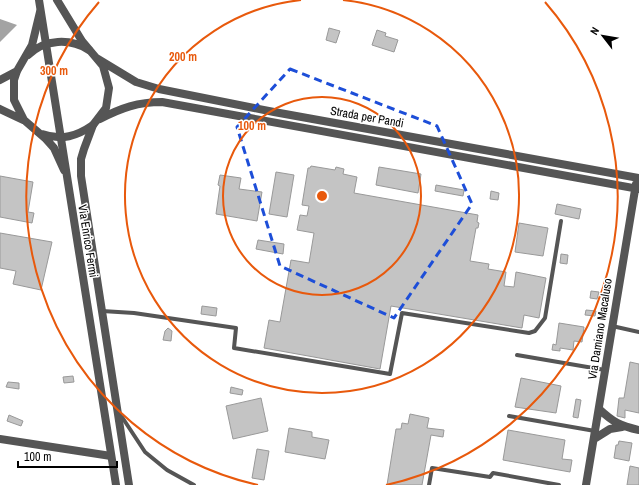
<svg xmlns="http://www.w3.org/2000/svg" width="639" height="485" viewBox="0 0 639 485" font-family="'Archivo Narrow',sans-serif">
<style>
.water{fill:#a3a3a3}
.building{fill:#c4c4c4;stroke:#999}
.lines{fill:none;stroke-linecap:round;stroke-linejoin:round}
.service{stroke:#555;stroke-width:4}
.minor{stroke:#555;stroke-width:8}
.tertiary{stroke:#555;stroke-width:8}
.marked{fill:none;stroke:#1d4ed8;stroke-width:3;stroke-dasharray:8 5;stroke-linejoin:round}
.ring{fill:none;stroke:#e8590c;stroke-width:2}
.labels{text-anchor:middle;stroke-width:3;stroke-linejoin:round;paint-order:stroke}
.street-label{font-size:12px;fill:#000;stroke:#fff}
.centre{fill:#e8590c;stroke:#fff;stroke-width:2}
.ring-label{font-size:12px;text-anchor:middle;font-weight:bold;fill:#e8590c;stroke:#fff;stroke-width:3;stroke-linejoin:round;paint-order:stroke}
</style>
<rect width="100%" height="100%" fill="#fff"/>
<path class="water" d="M0,19l17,6 -17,17z"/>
<path class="building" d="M329,28l11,3 -4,12 -10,-3z
M377,30l9,3 -1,3 13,4 -4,12 -22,-7z
M311,166l24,4 1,-3 8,2 -1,5 14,3 -3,16 124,22 -1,7 2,1 -1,5h-2l-6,33 19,3 -1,5 18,3 -2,14 10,1 2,-15 30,6 -7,40 -15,-3 -2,13 -131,-22 -11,63 -116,-21 5,-28 11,2 11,-62 18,3 5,-30 -17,-3 3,-15 7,1 2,-10 -7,-1 6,-37h2z
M379,167l42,7 -3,19 -42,-8z
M276,172l18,3 -7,42 -18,-3z
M220,175l21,3 -2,11 23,3 -5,29 -41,-7 4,-28 -2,-1z
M0,176l33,6 -5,30 6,1 -2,10 -32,-6z
M436,185l28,5 -1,6 -28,-5z
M491,191l8,2 -1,7 -8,-1z
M557,204l24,5 -2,10 -24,-5z
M519,223l29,5 -5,28 -28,-4z
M0,233l52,9 -11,48 -28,-6 3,-13 -16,-3z
M258,240l26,4 -1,10 -27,-5z
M561,254l7,1 -1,9 -7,-1z
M591,291l8,1 -2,7 -7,-1z
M202,306l15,2 -1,8 -15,-2z
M586,310l10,1 -1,5 -10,-1z
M559,323l25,4 -2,15 -8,-1 -1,9 -13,-2v3l-8,-1 1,-6 3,1z
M168,328l4,3 -1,10 -8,-1 2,-9z
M630,362l9,2v49l-14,-3v8l-8,-2 2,-18h5z
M73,376l1,6 -10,1 -1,-6z
M521,378l40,8 -5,27 -41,-6z
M8,382l11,1v6l-13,-2z
M231,387l12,3 -1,5 -12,-2z
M261,398l7,33 -35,8 -7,-33z
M576,399l5,1 -3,18 -5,-1z
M410,414l19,4 -2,10 17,2 -1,7 -12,-2 -9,50h-35l9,-56h5l1,-6 6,1z
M9,415l14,6 -2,5 -14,-5z
M289,428l23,4v5l17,3 -4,19 -40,-7z
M508,430l57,10 -3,19 10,1 -2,12 -67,-12z
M619,441l13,2 -3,18 -15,-3 2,-13h2z
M257,449l12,2 -5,29 -12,-2z
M630,466l9,2v17h-12z"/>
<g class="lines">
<path class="service" d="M102,311l32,2 102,15 -2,20 156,26 12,-61 127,20 6,-2 10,-13 16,-97
M612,326l27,6
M517,355l88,15
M509,416l86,15
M122,417l23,35 22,18 27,15
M429,485l3,-17 58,9 3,-4 66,12"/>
<path class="minor" d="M40,12l-8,33 -15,26 -3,9v20l10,20 22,19 8,9 10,22
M28,55c17,-16 42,-17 61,-5
M98,59l38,23 23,7 115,23 365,66
M0,80l17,-9
M0,109l23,11
M100,119c21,-11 38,-17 62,-17l477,87
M42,134c20,7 35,2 51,-9
M599,409c14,13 21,17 40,21
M0,439l111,17
M594,439l16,-10 12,-2
M586,485l50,-301"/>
<path class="tertiary" d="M39,0l77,485
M57,0l25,41 21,25 6,22 -3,20 -13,17 -9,24 -3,10v17l48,309"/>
</g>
<path class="marked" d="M290,69l147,57 35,78 -78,114 -114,-52 -43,-139z"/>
<g class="ring">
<circle cx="322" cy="196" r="99"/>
<path d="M343 0A197 197 0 1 1 301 0"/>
<path d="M258 485A296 296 0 0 1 99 2M545 2A296 296 0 0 1 386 485"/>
</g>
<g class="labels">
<g class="street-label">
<text transform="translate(367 117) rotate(10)" y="4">Strada per Pandi</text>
<text transform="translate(88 241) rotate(81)" y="4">Via Enrico Fermi</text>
<text transform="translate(600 329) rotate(-81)" y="4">Via Damiano Macaluso</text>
</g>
</g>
<circle cx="322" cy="196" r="6" class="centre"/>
<g class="ring-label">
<text x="183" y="61">200 m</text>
<text x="54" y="75">300 m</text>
<text x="252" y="130">100 m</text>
</g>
<g transform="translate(603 36) rotate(301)" stroke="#ffffff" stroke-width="3" paint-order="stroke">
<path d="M0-3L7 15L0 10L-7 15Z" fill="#000000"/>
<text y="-6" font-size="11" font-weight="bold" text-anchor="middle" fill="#000000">N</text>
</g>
<path d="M18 461v6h99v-6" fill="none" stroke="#000000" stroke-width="2"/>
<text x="24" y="461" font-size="12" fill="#000000" stroke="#ffffff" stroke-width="3" paint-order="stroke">100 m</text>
</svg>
